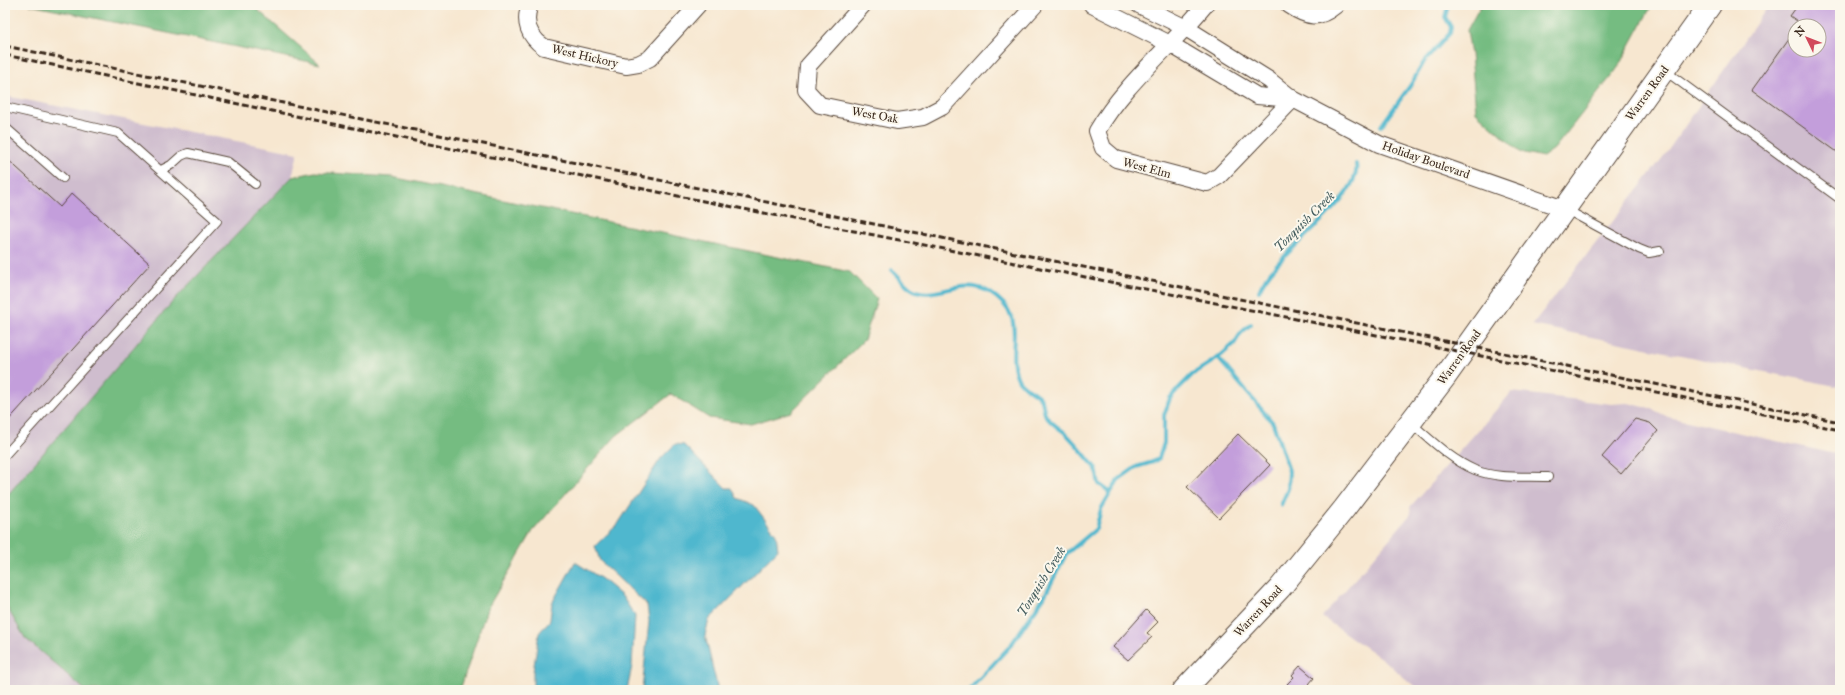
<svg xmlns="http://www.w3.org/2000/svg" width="1845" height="695" viewBox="0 0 1845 695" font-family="'IM FELL Great Primer',serif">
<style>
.industrial{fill:#cfbdce;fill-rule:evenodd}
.forest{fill:#74bc81;stroke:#587350}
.water{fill:#50b7ce;stroke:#467076}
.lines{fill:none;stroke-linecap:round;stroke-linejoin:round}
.stream{stroke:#50b7ce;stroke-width:4}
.building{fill:#c39edb}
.lane-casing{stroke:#574639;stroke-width:10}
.street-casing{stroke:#574639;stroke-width:18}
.secondary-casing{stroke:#574639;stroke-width:24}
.lane{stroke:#fff;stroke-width:8}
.street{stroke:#fff;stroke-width:16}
.secondary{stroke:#fff;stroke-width:22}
.rail{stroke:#3b2a1e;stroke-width:3;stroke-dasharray:6 3;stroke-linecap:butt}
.labels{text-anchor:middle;stroke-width:4;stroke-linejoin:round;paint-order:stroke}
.street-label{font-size:12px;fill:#3b2a1e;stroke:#fbf7ec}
.water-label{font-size:13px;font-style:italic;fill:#425b5c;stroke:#fbf7ec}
</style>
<rect width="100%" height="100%" fill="#fbf7ec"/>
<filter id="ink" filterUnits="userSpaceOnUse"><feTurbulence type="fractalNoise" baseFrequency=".025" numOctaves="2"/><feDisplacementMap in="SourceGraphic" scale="8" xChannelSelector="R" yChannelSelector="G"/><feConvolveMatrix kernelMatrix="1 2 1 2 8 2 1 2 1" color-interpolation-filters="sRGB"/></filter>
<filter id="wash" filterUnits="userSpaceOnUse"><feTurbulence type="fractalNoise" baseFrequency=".012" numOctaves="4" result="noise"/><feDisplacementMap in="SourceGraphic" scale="16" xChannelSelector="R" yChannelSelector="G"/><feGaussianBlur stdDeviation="0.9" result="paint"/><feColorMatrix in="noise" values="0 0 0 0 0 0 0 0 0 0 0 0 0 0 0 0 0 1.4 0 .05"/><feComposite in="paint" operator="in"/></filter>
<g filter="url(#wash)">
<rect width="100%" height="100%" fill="#f7e7d0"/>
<path class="industrial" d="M1769,5h71v382l-308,-62 135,-173zM1795,26h24v24h-24z
M5,96l293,57 -6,24 -117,122 -170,199z
M1512,392l99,12 17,-1 24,6 16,8 172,38v235h-421l-37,-31 -60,-42 89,-103 -1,-7z
M5,604l20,34 60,52h-80z"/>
<path class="forest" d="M30,5h222l68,59z
M1481,5h171l-35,64 -63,80 -11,8 -23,-5 -44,-40 -5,-58 -4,-24z
M315,172l77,5 458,95 27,27 -13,41 -73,72 -40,12 -42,-6 -38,-24 -55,42 -83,95 -46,78 -27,81h-375l-60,-52 -20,-34v-106l170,-199 117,-122z"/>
<path class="water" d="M675,444l9,1 42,43h6l5,10 17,7 22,29 2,16 -69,70 -4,15 13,55h-76l7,-69 -2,-16 -47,-44 -5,-15 23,-22 43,-66z
M575,562l27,17 20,17 13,20 -3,50 -5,24h-94v-18l6,-39 11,-13 2,-17z"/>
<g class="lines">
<path class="stream" d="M1381,126l29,-40 14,-24 26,-29 1,-6 -6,-10 3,-12
M892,270c7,6 13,15 20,19 21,13 49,-13 77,3 43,27 14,54 29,87 5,10 17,12 23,20 3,5 2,12 5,17 5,7 11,11 18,16 6,5 28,31 32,37 2,5 1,10 3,15l11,8
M1259,291c14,-38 104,-92 97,-127
M1218,358l55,65 16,48 -1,18 -7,16
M969,690l42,-45 33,-48 22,-43 30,-25 5,-20 17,-29 18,-13 17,-5 6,-4 5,-15v-28l6,-17 8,-9 15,-15 25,-16 16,-14 7,-11 10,-9"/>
</g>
<g id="blocks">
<path class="building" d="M1798,5h42v149l-88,-64 43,-60v20h24v-24h-15l-14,-10z
M5,157l55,50 12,-14 78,71 -145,160z
M1635,419l15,4 8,8 -37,43 -19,-17z
M1238,434l32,31 -51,53 -32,-31z
M1146,610l12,12 -11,11 5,4 -24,23 -15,-13z
M1300,666l14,12 -10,12h-10l-7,-6 7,-7 -2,-2z"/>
</g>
</g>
<g filter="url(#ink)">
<use href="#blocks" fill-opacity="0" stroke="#574639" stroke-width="1"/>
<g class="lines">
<g class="lane-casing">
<path id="lane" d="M1664,70l176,129
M5,107l113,26 99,88 -212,234
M5,127l58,51
M161,170l10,-5 10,-9 7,-3 40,9 27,22
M1565,209l74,40 10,4 11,-2
M1411,423c19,16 40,37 64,47 23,9 49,6 73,7"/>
</g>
<g class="street-casing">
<path id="street" d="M530,5c-7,17 -1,32 14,42l82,19 12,-2 12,-6 48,-53
M863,5l-55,61 -2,24 14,15 77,16 26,-4 19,-10 93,-102
M1092,5l78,39 87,52 36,3
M1139,5l47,23 83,52 24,19 86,45 185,65
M1205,5c-35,43 -80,78 -108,126l6,17 13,11 91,24 12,-7 74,-77
M1289,5c19,13 29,15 47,0"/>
</g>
<g class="secondary-casing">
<path id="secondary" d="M1184,690l96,-102 64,-79 101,-132 265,-372"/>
</g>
<use href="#lane" class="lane"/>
<use href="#street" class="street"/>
<use href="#secondary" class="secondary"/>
<path class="rail" d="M5,46l1835,376
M5,55l658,138 799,159 378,78"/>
</g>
</g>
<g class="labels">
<g class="street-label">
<text transform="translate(585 56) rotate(13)" y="4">West Hickory</text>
<text transform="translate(1647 93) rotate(-54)" y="4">Warren Road</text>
<text transform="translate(875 115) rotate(10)" y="4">West Oak</text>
<text transform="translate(1426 160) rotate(19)" y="4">Holiday Boulevard</text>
<text transform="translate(1147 168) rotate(15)" y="4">West Elm</text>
<text transform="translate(1459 357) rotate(-54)" y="4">Warren Road</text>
<text transform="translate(1258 611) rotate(-47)" y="4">Warren Road</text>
</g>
<g class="water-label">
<text transform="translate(1304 221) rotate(-45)" y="5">Tonquish Creek</text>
<text transform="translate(1041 581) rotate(-58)" y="5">Tonquish Creek</text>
</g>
</g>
<rect width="1845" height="695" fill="none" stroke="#fbf7ec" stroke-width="20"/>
<g transform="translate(1807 38) rotate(313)"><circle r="19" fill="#fbf7ec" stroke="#aea59a"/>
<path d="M0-3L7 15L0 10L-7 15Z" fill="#d1495b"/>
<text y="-6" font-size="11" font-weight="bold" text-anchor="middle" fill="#3b2a1e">N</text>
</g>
</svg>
